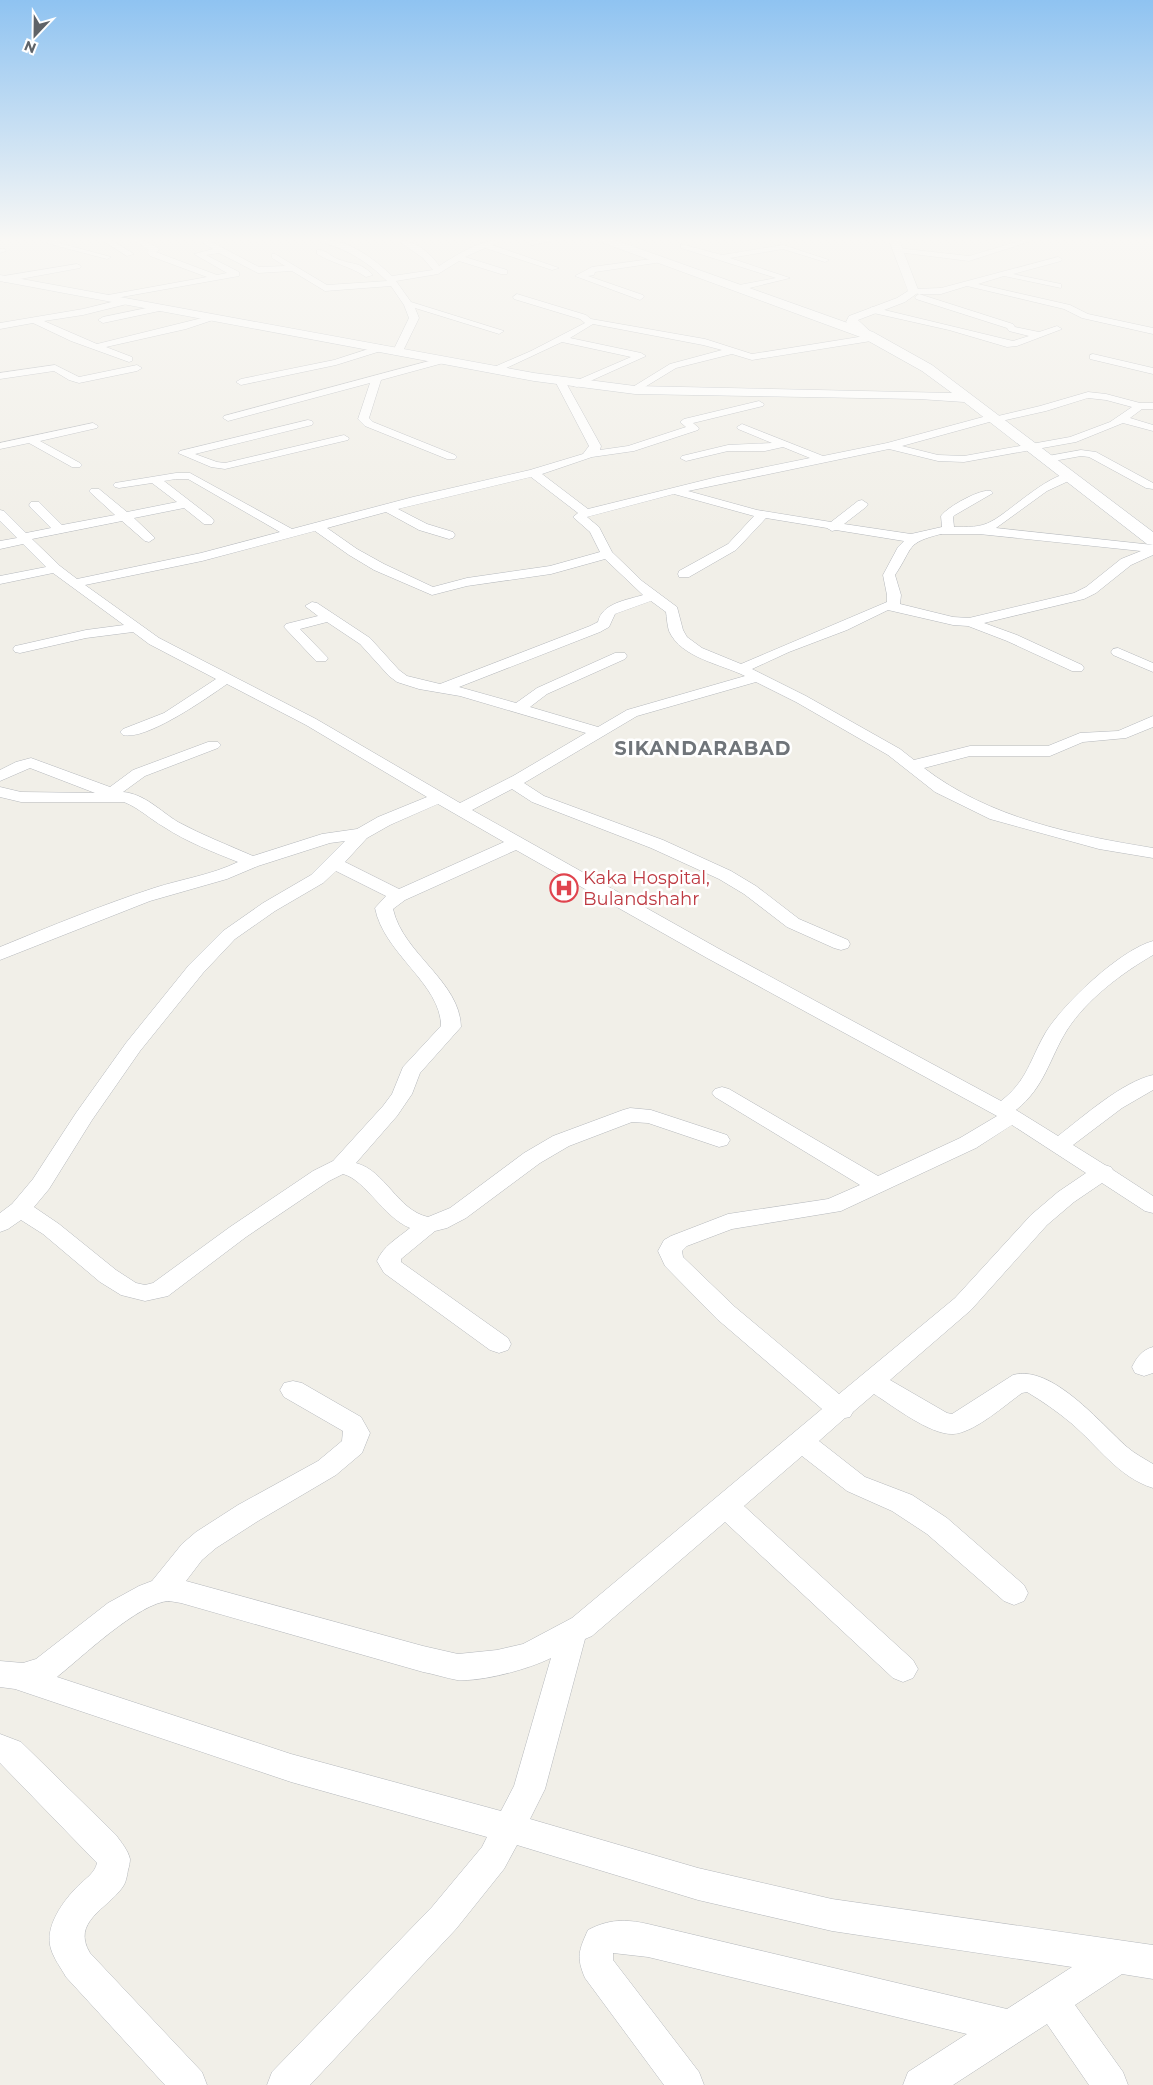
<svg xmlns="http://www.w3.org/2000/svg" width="1153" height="2085" viewBox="0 0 1153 2085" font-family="Montserrat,sans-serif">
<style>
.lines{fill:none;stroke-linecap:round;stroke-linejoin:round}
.minor-casing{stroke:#b5b8bc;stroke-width:1}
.tertiary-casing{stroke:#b5b8bc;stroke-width:1}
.secondary-casing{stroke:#b6babf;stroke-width:1}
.minor{fill:#fff;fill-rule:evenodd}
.tertiary{fill:#fff;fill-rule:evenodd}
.secondary{fill:#fff;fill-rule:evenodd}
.labels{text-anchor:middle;stroke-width:5;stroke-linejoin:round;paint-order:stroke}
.health-label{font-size:18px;fill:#be3a42;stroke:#fff;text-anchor:start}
.far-district-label{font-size:19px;font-weight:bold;letter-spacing:1px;fill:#70757a;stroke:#fff}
</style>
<rect width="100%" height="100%" fill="#f1efe8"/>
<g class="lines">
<g class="minor-casing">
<path id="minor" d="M53,240h12l-6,3 52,14 -4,2 -61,-16z
M102,240h9l23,14 -7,2z
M134,240h9l15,8 1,2 -3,2 61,23 10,-2 -33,-19 19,-5 -15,-9h10l51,27 26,-1 -13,-8v-4h3l52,31 60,-4c-18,-18 -38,-31 -63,-38v-3c26,0 50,19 68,36l41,-6 -10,-12 -26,-18c17,0 33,12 42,26 21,-13 40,-26 65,-26l-12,5 67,23 -7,2 -67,-22 -20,9 42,13v4h-6l-42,-13 -21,13 -42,7 15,21 93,29 -5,3 -3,-1 -81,-25 4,10 -16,33 -5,3 -5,-3 16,-33 -5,-13 -13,-19 -66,5 -33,-20 -34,2 -39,-20 -13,2 33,17v4l-134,24v-4l3,-1 99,-18 -57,-21 -3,-4 2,-2z
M538,240h18l-24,5 -4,-2z
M1023,240h11l-65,21 -72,-9 -4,-2 4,-2 72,8z
M681,244l41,11 61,-10 46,15 -4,2 -42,-13 -53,9 60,20 -53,13 -4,-3 1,-2 42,-8 -95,-30z
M0,249h5l1,2 -6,2z
M317,250c9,-1 14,7 23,10 15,5 20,2 33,15l-7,2c-16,-11 -32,-13 -49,-23z
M1058,257l4,2 -1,2 -48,13 48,10v4l-57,-12 -26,8 92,21 18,9 65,14v6l-71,-16 -18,-9 -97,-23 -26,8h-22l94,30 2,3 24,5 18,-6 5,3 -45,17 -10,1 -58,-17 -80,-18 -1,-2 4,-3 141,34 16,-5 -20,-5 -2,-3 -91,-29 -1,-2 4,-3 -9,-2 4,-3 27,-1z
M659,258l4,2 -1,2 -67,10 -1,3 -6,1 55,19 1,2 -4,3 -65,-24 17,-9z
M77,264l4,2 -1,2 -76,14 -4,-3 4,-3z
M517,294l69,21 5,4 114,20 47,15 119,-19 5,3 -5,3 -119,19 -20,-6 -56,14 -41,25 -5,-3 1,-2 39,-24 52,-14 -19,-5 -110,-21 -23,14 71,15 5,3 -69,31 -4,-1v-4l58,-25 -69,-15 -62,29h-6v-4l37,-16 54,-28 -5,-4 -66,-20 -1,-2z
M124,299l4,3 -1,2 -44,11 -39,6 53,23 117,-29 5,3 -33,11 -80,18 26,10v4l-3,1 -58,-21 -38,-18 -33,6v-6l83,-14z
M161,305l3,1v4l-61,13 -5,-3 5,-3z
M381,345l5,3 -2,2 -48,15 -95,20 -5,-3 5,-3 93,-19z
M1093,354l60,14v6l-63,-15v-4z
M444,357l5,3 -2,2 -66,18 -12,38 4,4 82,33 2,2 -2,2h-8l-82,-33 -7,-7 12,-36 -142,38 -5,-3 1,-2z
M55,365l24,12 58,-12 5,3 -5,3 -58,12 -10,-3 -15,-9 -54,8v-6z
M560,378l5,3 36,65 -1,4 28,-4 58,-19 -6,-5 4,-3 75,-18 5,3 -1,2 -70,17 6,5 -1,2 -64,21 -42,6 -50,17 46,35 129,-32 93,-19 -27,-11 -18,4h-37l-42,10 -6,-3 2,-2 46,-11 44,-2 -34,-14 -1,-2 5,-3 81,32 64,-13 107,-29 4,2 42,-10 48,-14 18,2 34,9h13v6h-11l-12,9 23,7v6l-30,-8 -47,19 -112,20 -26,-1 -49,-12 -201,42 69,19 74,12 27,-21 4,-1 6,4 -2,3 -22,17 67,10 31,-7 -1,-11c6,-9 40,-28 50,-25l2,2 -38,22 -2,2 1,10c13,0 26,1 38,-6 19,-10 62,-53 83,-47l2,2 -2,2 -28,13 -51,37 157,17v10l-22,10 -35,28 -12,6 -100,24 33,12 65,30 2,3 -2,3h-10l-65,-30 -39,-15 -15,-1 -65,-15 -41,20 -58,22 -37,17 54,27 94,53 14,11 56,-14h78l32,-13 38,-2 35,-15v11l-27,11 -43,4 -33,14h-80l-46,12c65,50 149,67 229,80v10l-54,-9 -109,-30 -55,-27 -47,-37 -92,-53 -40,-20 -119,34 -113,67 20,13 119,44 68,31 25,15 43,33 49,21 2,4 -2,4 -7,2 -7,-2 -47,-21 -43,-33 -25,-15 -68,-31 -119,-46 -20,-13 -40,21 249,140 280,151c27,-21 29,-42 45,-69 18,-29 74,-82 107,-91v14c-31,18 -66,44 -86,75 -18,29 -22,57 -51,80l42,26c26,-20 64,-54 95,-61v15l-31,18 -49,37 32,20 6,2 2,3 40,26v17l-8,-2 -43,-28 -28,19 -27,23 -76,85 -81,70 57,33 5,1 61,-39c39,-11 88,49 114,72 8,7 18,12 26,17v24c-35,-11 -55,-42 -82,-65 -13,-11 -29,-22 -44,-31l-5,1c-17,12 -48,40 -69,41 -23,1 -60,-28 -79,-40l-21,18 -3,5 -5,1 -26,23 46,36 47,18 35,23 77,67 4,8 -4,8 -10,4 -10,-4 -77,-67 -35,-23 -45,-20 -45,-35 -58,50 169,154 5,9 -5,9 -10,4 -10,-4 -168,-156 -133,114 -7,3 -40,150 -15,30 168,49 134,31 321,46v34l-31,-5 -47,31 48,67 5,13h-39l-42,-61 -94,61h-50l5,-13 59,-38 -319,-77 -35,-4v7l86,112 5,13h-40l-79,-107c-9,-21 -6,-28 3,-48 21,-11 37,-11 60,-6l359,85 65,-42 -240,-36 -134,-31 -181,-55 -13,24 -48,60 -146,156h-43l5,-13 160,-165 50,-60 5,-10 -196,-55 -276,-93 -15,-2v-26l23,2 13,-4 72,-56 31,-17 13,-5 30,-37 14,-12 42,-27 80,-44 24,-20 1,-10 -59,-34 -4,-7 4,-7 9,-2 9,2 59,34 9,16 -8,20 -26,22 -78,46 -42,27 -14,12 -16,21 237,65 35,8 39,-4 26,-6 49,-26 250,-209 -105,-90 -52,-53 -7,-15 6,-11 7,-4 57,-22 100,-15 32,-14 -145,-88 -3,-4 3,-4 7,-2 7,2 149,87 82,-38 37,-22 -290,-158 -191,-108 -111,50 -12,9c10,45 67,72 68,118l-41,46 -8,21 -15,22 -41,47c30,8 41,47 72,54l22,-9 74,-55 29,-17 70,-26 7,-2 21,2 76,25 3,5 -3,5 -8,2 -71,-24 -16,-1 -63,24 -29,17 -74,55 -19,10 -12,3 -34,28v3l107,76 3,6 -3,6 -9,3 -9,-3 -106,-77 -7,-12c6,-15 21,-23 33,-33 -27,-11 -44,-48 -67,-54l-14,7 -83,56 -78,59 -23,5 -24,-6 -21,-13 -57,-48 -22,-14 -13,9 -8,3v-19l12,-9 21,-25 43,-66 50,-70 63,-78 34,-34 40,-28 48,-28 34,-34 -15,2 -72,23 -31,13 -77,22 -150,59v-13c51,-21 102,-42 154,-59 28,-9 57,-13 84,-26 -25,-10 -51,-20 -74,-35 -14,-8 -25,-19 -40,-25h-103l-21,-5v-10l21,5 74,1 -65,-25 -30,13v-11l16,-8 15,-4 79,29 23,-17 75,-28h10l3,3 -3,3 -73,28 -22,16c22,2 37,19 55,30 24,13 50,23 75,34l69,-22 35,-5 21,-12 49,-20 -121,-72 -79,-41c-20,14 -81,57 -104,51l-3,-3 3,-3 41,-16 52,-34 -67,-35 -16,-12 -47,6 -66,15 -5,-1 -2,-3 2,-3 5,-1 66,-15 38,-5 -71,-52 -53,11v-8l46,-9 -23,-23 -23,5v-8l17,-3 -17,-17v-11l4,1 22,22 25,-5 -20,-20 -2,-3 2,-3h8l23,23 53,-10 -24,-22 -2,-2 2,-2h8l28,23 50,-10 -25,-19 -33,5 -4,-1 -2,-2 2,-2 61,-10h14l102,56 121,-32 117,-27 53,-16 6,-8 -34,-65zM1088,398l18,2 26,7 -22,15 -40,15 -106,19 -26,-1 -36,-9 91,-25 4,1 49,-11zM531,477l47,36 -5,4 17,15 10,20 -50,14 -83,12 -34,9 -49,-23 -27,-15 -30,-21 59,-16 33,18 30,9 4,-1 2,-3 -2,-3 -26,-8 -29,-15zM176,479h12l92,53 -79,21 -124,26 -17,-13 -28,-27 90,-18 23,20 4,1 6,-4 -21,-20 50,-10 20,16h8l2,-3 -2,-3 -48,-37zM674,494l80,22 -26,28 -49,27 -1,3 1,3h10l47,-27 30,-32 61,10 5,3 4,-1 68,11 -6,6 -15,28 4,20v7l-146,62 -39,-16 -15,-11 -4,-7 -6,-23 -35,-26 -30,-29 -13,-25 -12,-10zM315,531l34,24 25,15 58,25 35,-9 84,-12 54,-15 38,36c-16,5 -41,8 -45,27l-8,4 -150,58 -33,-8 -8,-6 -29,-32 -53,-35 -5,-1 -7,4 13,10 -32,8 -2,3 32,34h10l2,-3 -28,-29 27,-7 33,22 29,32 8,6 22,7 41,7 126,37 -73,43 -53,27 -144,-84 -157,-81 -74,-53 117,-24zM941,534h38l162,17 -20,8 -35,28 -12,6 -105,25 -16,-1 -53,-13 1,-9 -6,-20c19,-28 10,-32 46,-41zM651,601l15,11c1,6 1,13 3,19 12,27 52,33 76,45l-118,34 -29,17 -68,-20 17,-13 78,-35 2,-3 -2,-3h-10l-78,35 -21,15 -57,-16 141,-55 9,-5 6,-13zM438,804l66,38 -105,47 -54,-27 22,-24 23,-13zM336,871l50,25 -11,12c9,46 66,76 66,118l-38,41 -11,27 -9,12 -50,55 -20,10 -83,56 -77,56 -8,2 -9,-2 -20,-13 -57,-46 -25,-17 15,-18 43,-69 48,-69 63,-78 32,-34 40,-28 48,-28zM1012,1125l74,48 -28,19 -27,23 -76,83 -116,96 -104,-87 -52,-50 -1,-6 5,-5 45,-17 109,-18 135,-63zM169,1601l12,2 242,69c11,2 23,6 34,8 25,2 72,-11 94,-22l-37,128 -13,25 -210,-57 -234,-77c24,-19 82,-75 112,-76z
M308,420l4,1 1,2 -1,2 -117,29 22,8 8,1 119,-28 5,3 -1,2 -123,29 -14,-2 -33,-14 2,-2z
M93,423l5,3 -1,2 -57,13 40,22 2,2 -2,2h-8l-43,-24 -29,6v-6z
M1081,450l15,2 57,31v6l-7,-1 -57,-31 -8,-1 -33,6 -6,-3 6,-3z
M1118,648l35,15v9l-40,-17 -2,-3 2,-3z
M1153,1347v26l-9,3 -9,-3 -3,-6c5,-10 10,-17 21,-20z
M0,1734l21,8 95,93c5,7 12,15 14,24 0,3 -1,8 -2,11 -1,6 -2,13 -6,18 -15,21 -51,34 -32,65l112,119 5,13h-42l-99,-108c-5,-9 -12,-18 -15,-28 -7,-22 12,-48 27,-63 7,-7 17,-13 19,-23l-97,-100z"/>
</g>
<g class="tertiary-casing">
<path id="tertiary" d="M889,240h10l20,52 -14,10 -47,18 16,15 -6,3 -4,-1 -16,-13 -2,-2 3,-6 48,-18 11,-7z"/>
</g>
<g class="secondary-casing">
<path id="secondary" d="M600,240h15l258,92 59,33 221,167v13l-6,-1 -183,-142 -45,-3 -284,-5 -101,-13 -534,-100v-6l534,98 101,13 317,7 -30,-22 -59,-33 -262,-96z"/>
</g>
<use href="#minor" class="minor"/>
<use href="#tertiary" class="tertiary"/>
<use href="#secondary" class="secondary"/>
</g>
<linearGradient id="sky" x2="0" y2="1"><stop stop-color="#8fc3f1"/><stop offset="0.45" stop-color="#f9f8f5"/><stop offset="1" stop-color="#f9f8f5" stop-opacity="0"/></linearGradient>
<rect width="1153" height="532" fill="url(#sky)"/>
<defs>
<g id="hospital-ring" transform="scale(1.4375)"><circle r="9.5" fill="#fff" stroke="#e0444e" stroke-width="1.5"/><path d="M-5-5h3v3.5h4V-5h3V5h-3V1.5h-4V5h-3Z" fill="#e0444e"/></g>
</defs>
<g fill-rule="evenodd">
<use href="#hospital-ring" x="564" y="888"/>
</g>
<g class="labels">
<g class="health-label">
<text x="583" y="884">Kaka Hospital,<tspan x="583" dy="21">Bulandshahr</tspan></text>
</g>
<g class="far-district-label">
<text x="703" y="755">SIKANDARABAD</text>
</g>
</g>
<g transform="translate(35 35) rotate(202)" stroke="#ffffff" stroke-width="4" paint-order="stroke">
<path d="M0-4L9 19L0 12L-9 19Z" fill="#5f6368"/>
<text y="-8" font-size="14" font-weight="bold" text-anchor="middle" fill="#5f6368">N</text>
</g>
</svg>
